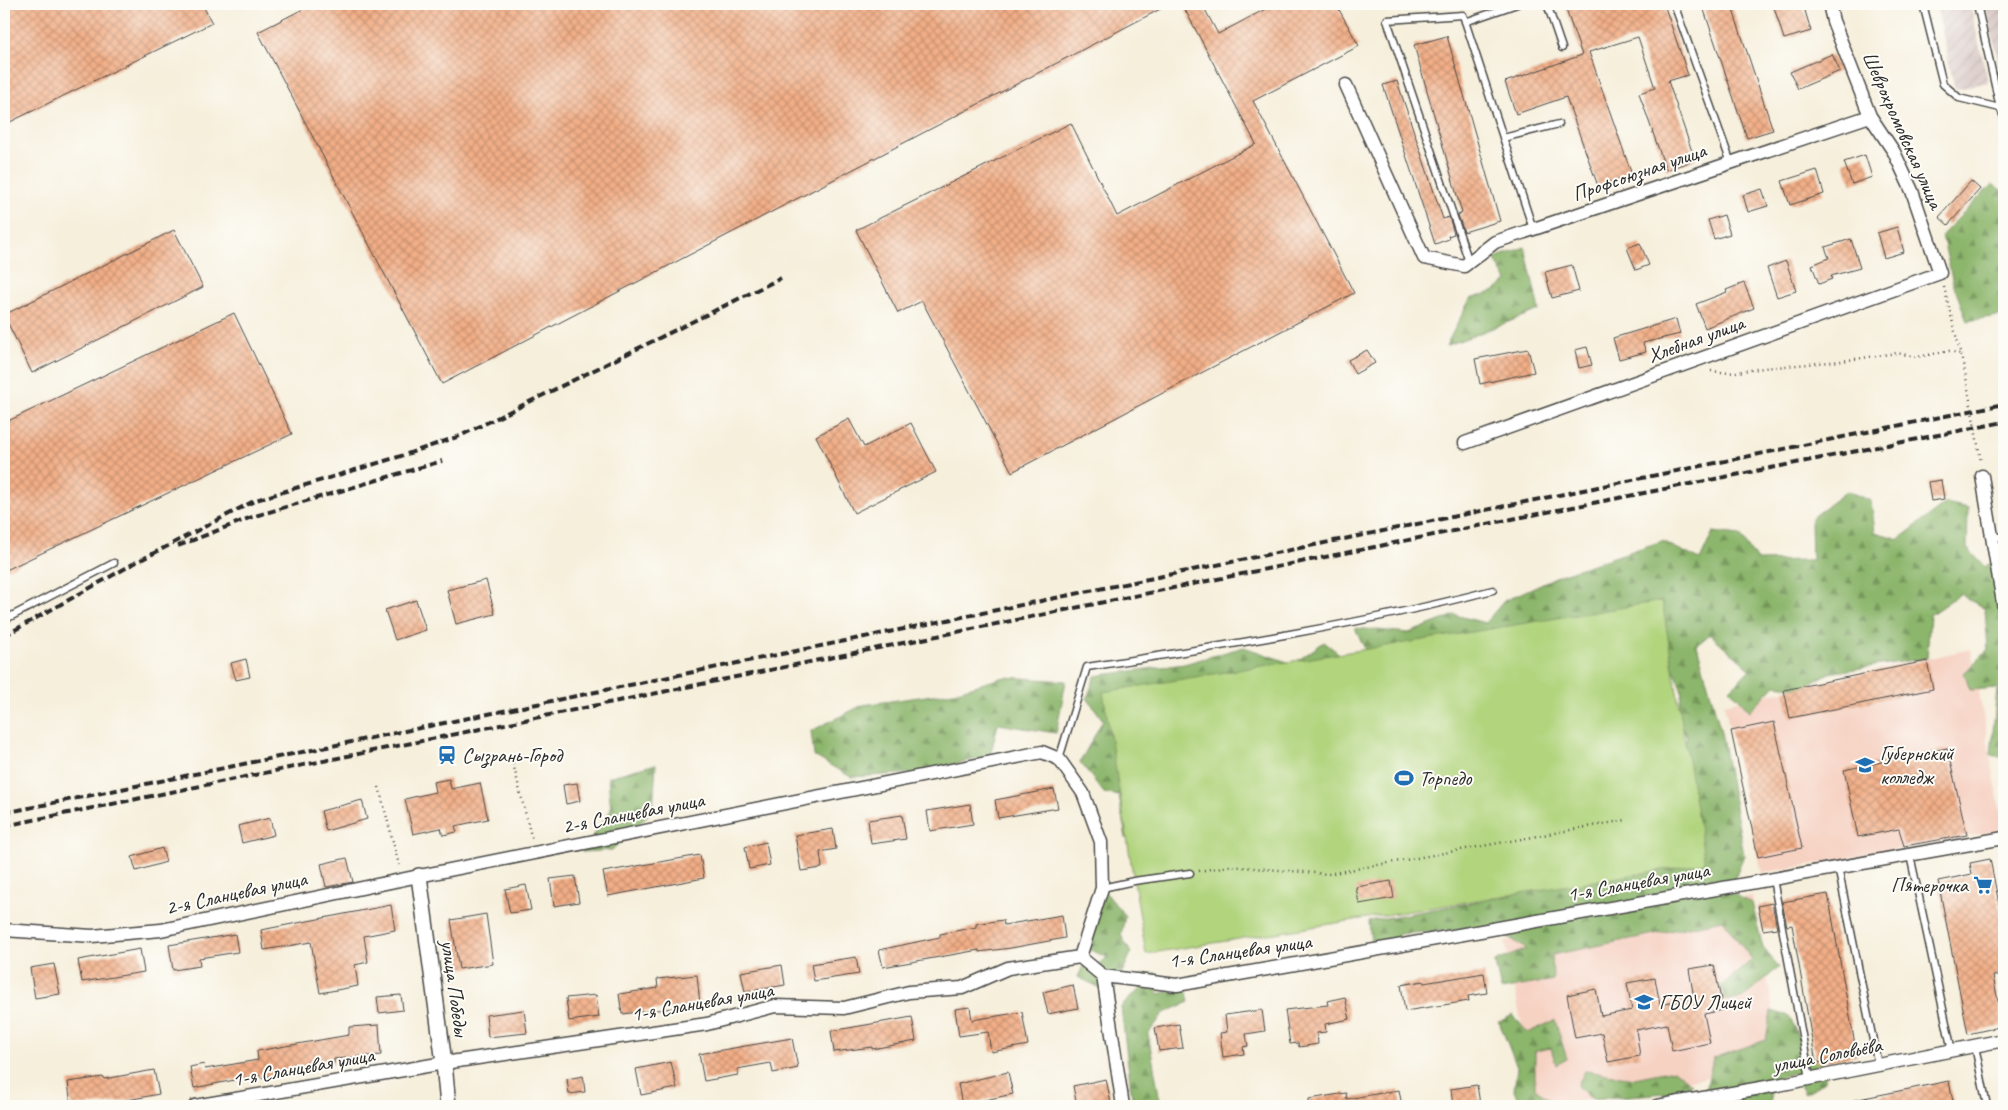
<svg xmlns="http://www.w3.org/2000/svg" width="2008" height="1110" viewBox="0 0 2008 1110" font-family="Caveat,sans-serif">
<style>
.built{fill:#f6d2c3}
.industrial{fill:url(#industrial-furrows)}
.forest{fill:url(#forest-firs);stroke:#5c704c}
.park{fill:#b1d47d;stroke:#6e8054}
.building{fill:url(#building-cross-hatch)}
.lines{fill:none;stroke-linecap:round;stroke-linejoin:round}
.service-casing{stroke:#494846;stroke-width:9}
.minor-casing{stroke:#494846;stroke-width:15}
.tertiary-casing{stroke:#494846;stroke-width:18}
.path{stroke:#494846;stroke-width:2.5;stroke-dasharray:1 4;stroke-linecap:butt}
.service{stroke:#fff;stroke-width:6}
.minor{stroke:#fff;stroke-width:12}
.tertiary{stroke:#fff;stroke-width:15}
.rail{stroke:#2b2b2b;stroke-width:4;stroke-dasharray:8 4;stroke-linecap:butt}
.labels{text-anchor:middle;stroke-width:4;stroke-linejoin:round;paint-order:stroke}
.street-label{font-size:21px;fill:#2b2b2b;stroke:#fdfcf7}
.poi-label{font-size:21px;fill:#2b2b2b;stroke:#fdfcf7;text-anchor:start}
</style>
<defs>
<pattern id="industrial-furrows" width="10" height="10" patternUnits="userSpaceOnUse" patternTransform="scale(1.25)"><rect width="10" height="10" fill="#d1bfbd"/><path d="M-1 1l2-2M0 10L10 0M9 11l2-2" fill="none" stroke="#b4a4a3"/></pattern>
<pattern id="forest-firs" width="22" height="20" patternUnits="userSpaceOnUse" patternTransform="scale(1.25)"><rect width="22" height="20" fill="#8cb66c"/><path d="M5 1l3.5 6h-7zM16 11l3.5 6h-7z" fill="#739459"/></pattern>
<pattern id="building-cross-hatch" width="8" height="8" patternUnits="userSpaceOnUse" patternTransform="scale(1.25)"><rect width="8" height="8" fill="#f3af87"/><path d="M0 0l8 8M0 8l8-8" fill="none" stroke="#c58f6f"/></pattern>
</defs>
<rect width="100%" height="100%" fill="#fdfcf7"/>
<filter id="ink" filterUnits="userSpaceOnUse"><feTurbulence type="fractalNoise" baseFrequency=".02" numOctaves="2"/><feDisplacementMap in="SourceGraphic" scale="10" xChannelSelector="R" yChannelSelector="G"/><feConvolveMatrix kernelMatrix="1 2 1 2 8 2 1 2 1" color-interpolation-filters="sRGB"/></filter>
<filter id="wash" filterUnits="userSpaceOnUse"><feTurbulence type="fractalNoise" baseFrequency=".0096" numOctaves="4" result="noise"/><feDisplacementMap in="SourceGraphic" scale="20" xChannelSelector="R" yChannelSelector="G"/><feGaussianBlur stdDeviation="1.12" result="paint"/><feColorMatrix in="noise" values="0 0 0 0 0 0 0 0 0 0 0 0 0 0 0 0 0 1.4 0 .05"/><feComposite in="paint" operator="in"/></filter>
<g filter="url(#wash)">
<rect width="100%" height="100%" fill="#f6efdc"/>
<path class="built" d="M1971,649l33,181 -242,43 -38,-169z
M1752,896l31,167 -229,43h-16l-33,-165z"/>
<path class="industrial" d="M1936,4h34l18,78 -33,8z
M1985,4h19v80z"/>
<path class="forest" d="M1992,184l12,8v123l-37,6 -14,-38 -11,-48z
M1525,247l14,63 -93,36 24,-47 25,-8 12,-10 -13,-23z
M1847,491l24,10 4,31 24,7 47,-36 22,5 -1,40 18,19 19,-15v206l-13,-3 6,-67 -27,2 -6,-17 24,-24 -3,-40 -25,-15 -30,21 -3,43 -98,15 -27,15 -27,-3 -25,26 -20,-22 20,-20 -40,-35 -13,11 24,87 23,123 -15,37 23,11 11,45 16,19 -37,32 -16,1 -5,-14 31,-26 -29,-40 -171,35 1,25 -52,10 -6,-28 31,-13 -32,-22 -95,7 -10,18 -18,-9 -2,-22 144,-26 5,-32 161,-108 8,-18 -9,-21 4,-25 -26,-71 -503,217 -27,1 -7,-42 -15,-3 -24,-31 23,-42 -16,-22 8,-22 89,-12 60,-17 49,17 31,-22 26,20 17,-9 -12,-25 54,5 46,-18 30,8 19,-22 56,-26 102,-34 38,19 13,-28 27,3 17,26 55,-1 -1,-42z
M1005,677l61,4 -10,52 -58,-9 -8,32 -73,17 -66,4 -37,-21 -3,-25 52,-26 91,-13z
M656,764l-3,46 -41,40 -30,2 29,-42 -3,-33z
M1102,888l23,28 -4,19 10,18 -16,35h-14l-23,-11 5,-11h15l9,-9 -19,-8z
M1156,973l2,21 28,-6 3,14 -25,11 -16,21 13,72h-28l-12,-99 20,-19 2,-14z
M1771,1011l18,5 17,37 21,14 -2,14 -20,13 -12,-21 -24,8 2,25h-84l17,-5 9,-43 53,-18z
M1513,1015l15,18 27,-13 12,39 -11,6 -5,-17 -16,3v37l22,18h-35l-8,-15 3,-24 -18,-45z
M1674,1070l18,14 -14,8 -86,7 -15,-13 8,-15 50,7z"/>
<path class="park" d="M1662,601l43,262 -559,91 -43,-262z"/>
<g id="blocks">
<path class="building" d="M4,4h198l10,19 -208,102z
M313,4h857l-728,380 -184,-352z
M1182,4h20l16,30 57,-30h61l23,42 -106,55 101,192 -342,179 -90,-171 -24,12 -42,-83 215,-107 46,93 139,-72z
M1564,4h100l24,71 -20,6 27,79 -29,10 -27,-77 16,-5 -17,-51 -49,15 43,123 -34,11 -32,-89 -50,17 -11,-32 77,-27z
M1702,4h29l42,126 -26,8z
M1773,4h30l8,27 -27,8z
M1447,36l53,185 -36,11 -6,-17 4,-2 -48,-168z
M1832,54l8,17 -42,18 -8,-17z
M1397,81l46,138 6,-2 5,17 -6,2 1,3 -14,5 -52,-159z
M1865,155l7,22 -20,7 -8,-22z
M1817,170l7,24 -34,11 -8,-24z
M1971,181l9,8 -32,36 -9,-8z
M1762,189l6,17 -20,6 -5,-17z
M1724,215l6,19 -16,5 -6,-19z
M1897,227l7,25 -20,6 -7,-25z
M174,230l29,57 -171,86 -28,-58z
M1851,239l9,29 -29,8 1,3 -13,5 -7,-19 17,-7 -4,-11z
M1640,243l9,22 -13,5 -9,-22z
M1786,261l10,30 -19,6 -10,-29z
M1572,265l7,26 -27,7 -7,-26z
M1744,283l10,25 -49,20 -9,-24 31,-12 -1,-2z
M234,313l58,121 -288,137v-148z
M1676,319l4,15 -37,9 3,9 -27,7 -6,-21z
M1587,347l5,18 -13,3 -4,-18z
M1528,349l6,23 -54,12 -5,-25z
M1367,350l8,13 -20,11 -7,-14z
M849,419l15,28 47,-24 25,49 -82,41 -38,-77z
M1941,480l3,19 -13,2 -3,-19z
M486,580l9,34 -39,10 -9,-34z
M416,600l10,30 -31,10 -10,-30z
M246,659l4,18 -14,3 -5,-17z
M1927,661l6,28 -143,29 -6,-28z
M1774,722l28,126 -44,9 -27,-126z
M1947,748l20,87 -63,11 -5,-17 -41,8 -14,-67z
M449,779l2,10 29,-6 8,36 -33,7 2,6 -14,3 -2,-7 -28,6 -8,-35 30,-7 -2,-10z
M577,783l3,18 -14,3 -3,-19z
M1054,789l4,19 -60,10 -3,-18z
M362,800l5,19 -41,12 -5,-20z
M970,804l3,20 -43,7 -3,-20z
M902,815l4,24 -35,5 -3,-24z
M270,818l4,17 -32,8 -4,-17z
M833,829l3,20 -16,3 2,16 -21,3 -6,-36z
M766,842l4,23 -21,4 -4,-22z
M162,848l4,14 -30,9 -4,-14z
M700,855l4,23 -96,18 -5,-24z
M347,858l6,24 -27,5 -5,-23z
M1990,859l14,70v45l-11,2 10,50 -35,8 -30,-153 34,-7 -2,-11z
M575,876l4,26 -25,4 -4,-27z
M1391,881l3,17 -35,6 -3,-17z
M526,885l5,25 -21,3 -5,-24z
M1828,894l29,162 -41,7 -24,-138 -5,1 -5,-24z
M1772,903l5,25 -14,2 -5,-24z
M391,905l4,25 -31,6 4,26 -13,3 3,21 -38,7 -9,-51 -47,8 -3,-20z
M486,914l7,50 -34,5 -8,-49z
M1062,915l3,23 -54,10 -32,4v-2l-96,17 -4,-17 61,-13v-3l36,-7v-3l27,-4 1,5z
M235,934l3,18 -39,6 1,8 -27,4 -4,-25z
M140,949l4,23 -62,10 -4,-22z
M856,957l3,17 -45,7 -3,-17z
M54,964l6,30 -25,4 -5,-30z
M782,965l3,20 -40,7 -4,-20z
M1714,965l9,45 -19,4 6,29 -38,8 -5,-27 -31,6 4,26 -32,6 -6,-29 -27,5 -8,-43 29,-6 5,27 31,-6 -5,-27 28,-5 5,27 34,-7 -5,-29z
M1484,973l3,20 -19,3 1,5 -64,10 -4,-26 22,-4 1,2z
M697,975l3,30 -78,9 -3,-20 39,-6 -1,-9z
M1073,985l5,23 -30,6 -5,-22z
M401,995l2,15 -24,3 -2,-16z
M596,995l3,22 -30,4 -3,-23z
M1345,997l5,22 -25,5 1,8 -9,1 1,11 -19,3 -1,-4 -8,1 -5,-34 43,-5 -1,-4z
M970,1007l2,13 50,-8 6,33 -37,7 -3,-20 -29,4 -4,-27z
M524,1010l3,23 -39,4 -2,-22z
M1262,1010l3,21 -19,3 2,12 -5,1 1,7 -21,3 -3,-24 7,-1 -2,-17z
M912,1017l4,24 -44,8v-2l-38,5 -3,-21z
M1179,1024l4,24 -24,3 -4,-23z
M379,1025l2,30 -47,4v4l-35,7v1l-38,7 -1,-3 -66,13 -4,-21 14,-3 1,5 53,-9 -1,-9 92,-16v-8z
M792,1038l6,30 -25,5 -2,-10 -34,6 1,6 -34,6 -5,-27z
M671,1062l6,26 -36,7 -5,-26z
M154,1070l5,24 -52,10 -36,2 -3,-24 35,-5 1,2z
M1008,1072l5,22 -51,11 -4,-21z
M583,1076l2,16 -16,2 -2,-15z
M1106,1079l5,24 -18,3h-16l-4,-20z
M1949,1081l5,25h-99l-1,-6z
M1477,1085l3,19 -27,2 -2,-17z
M1399,1090l3,16h-93v-7l37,-6 1,6z"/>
</g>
</g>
<g filter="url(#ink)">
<use href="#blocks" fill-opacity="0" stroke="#494846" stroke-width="1"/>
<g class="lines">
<g class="service-casing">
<path id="service" d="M1547,4l15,44
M1674,4l57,159
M1923,4l20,80 16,14 41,10 4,9
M1977,4l23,104
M1465,22l52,-18
M1503,138l56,-14
M1469,262l-82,-242 76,-5 70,214
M1992,538l12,-2
M4,620l110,-57
M1059,759l28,-92c137,-21 272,-42 406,-77
M1910,855l42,196
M1838,867l40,198
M1773,879l37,199
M1102,888l32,-7 56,-8
M1975,1046l12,60"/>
</g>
<g class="minor-casing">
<path id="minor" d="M1346,85l78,173 40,8 31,-24 375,-126
M1465,443l475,-170 -28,-82 -18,-39 -24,-36 -37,-95 -4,-17
M1982,476l22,133
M4,930l88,6 69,-6 258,-54 623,-124 17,7 24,34 18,49 1,46 -22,69
M1103,976l20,130
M195,1106l249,-43 263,-39 68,-18 69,2 65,-16 53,-4 46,-20 72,-11 23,19 74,9 827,-147
M1657,1106l121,-21 226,-45"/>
</g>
<g class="tertiary-casing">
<path id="tertiary" d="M419,876l25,187 4,43"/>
</g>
<path class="path" d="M1944,287l21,85 16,90
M1711,371l18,2 35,-5 77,-7 56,-8 20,4 32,-6 12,3
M512,759l20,81
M379,787l20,78
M1199,871l30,-5 99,8 298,-54"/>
<use href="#service" class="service"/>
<use href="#minor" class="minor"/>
<use href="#tertiary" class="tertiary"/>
<path class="rail" d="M178,546l74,-29 190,-56
M4,636l129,-72 123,-64 142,-43 62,-21 321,-158
M4,813l2000,-409
M4,826l1508,-307 492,-97"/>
</g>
</g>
<defs>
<g id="station-bare" transform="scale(1.5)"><path d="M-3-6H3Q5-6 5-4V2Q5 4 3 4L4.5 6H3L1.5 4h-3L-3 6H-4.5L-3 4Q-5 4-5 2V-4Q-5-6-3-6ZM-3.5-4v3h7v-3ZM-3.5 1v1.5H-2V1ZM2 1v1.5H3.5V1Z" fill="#1f6fb2" stroke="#fdfcf7" stroke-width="2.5" paint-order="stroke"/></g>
<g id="university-bare" transform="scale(1.5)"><path d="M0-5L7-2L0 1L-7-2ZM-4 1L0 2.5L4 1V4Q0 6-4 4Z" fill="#1f6fb2" stroke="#fdfcf7" stroke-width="2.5" paint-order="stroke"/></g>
<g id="stadium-bare" transform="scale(1.5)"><path d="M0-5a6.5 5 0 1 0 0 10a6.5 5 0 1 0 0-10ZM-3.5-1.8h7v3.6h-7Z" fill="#1f6fb2" stroke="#fdfcf7" stroke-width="2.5" paint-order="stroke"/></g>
<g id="supermarket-bare" transform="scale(1.5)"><path d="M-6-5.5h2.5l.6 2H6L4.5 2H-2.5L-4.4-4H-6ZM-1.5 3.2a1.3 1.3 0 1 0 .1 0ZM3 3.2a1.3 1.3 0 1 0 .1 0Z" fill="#1f6fb2" stroke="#fdfcf7" stroke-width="2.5" paint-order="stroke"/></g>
<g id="school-bare" transform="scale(1.5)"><path d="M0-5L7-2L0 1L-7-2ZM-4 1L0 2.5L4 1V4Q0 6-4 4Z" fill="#1f6fb2" stroke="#fdfcf7" stroke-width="2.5" paint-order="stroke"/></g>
</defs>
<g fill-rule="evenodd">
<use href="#station-bare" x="447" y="755"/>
<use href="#university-bare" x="1865" y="765"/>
<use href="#stadium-bare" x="1404" y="778"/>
<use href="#supermarket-bare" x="1983" y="885"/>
<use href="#school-bare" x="1644" y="1002"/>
</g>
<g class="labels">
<g class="street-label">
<text transform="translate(1903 130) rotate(66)" y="7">Шеврохромовская улица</text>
<text transform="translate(1639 172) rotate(-19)" y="7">Профсоюзная улица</text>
<text transform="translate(1696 339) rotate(-20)" y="7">Хлебная улица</text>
<text transform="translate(633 813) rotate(-11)" y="7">2-я Сланцевая улица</text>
<text transform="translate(1638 882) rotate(-10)" y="7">1-я Сланцевая улица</text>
<text transform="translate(236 893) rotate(-12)" y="7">2-я Сланцевая улица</text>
<text transform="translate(1240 951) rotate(-8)" y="7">1-я Сланцевая улица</text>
<text transform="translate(455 988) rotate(82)" y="7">улица Победы</text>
<text transform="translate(702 1002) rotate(-10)" y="7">1-я Сланцевая улица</text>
<text transform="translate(1827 1055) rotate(-11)" y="7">улица Соловьёва</text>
<text transform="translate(303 1067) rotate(-10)" y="7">1-я Сланцевая улица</text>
</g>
<g class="poi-label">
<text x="1880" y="760">Губернский<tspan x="1880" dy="24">колледж</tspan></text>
<text x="462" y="762">Сызрань-Город</text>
<text x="1419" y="785">Торпедо</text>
<text x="1968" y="892" text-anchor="end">Пятерочка</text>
<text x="1659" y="1009">ГБОУ Лицей</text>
</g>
</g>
<rect width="2008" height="1110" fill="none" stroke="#fdfcf7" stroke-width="20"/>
</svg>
